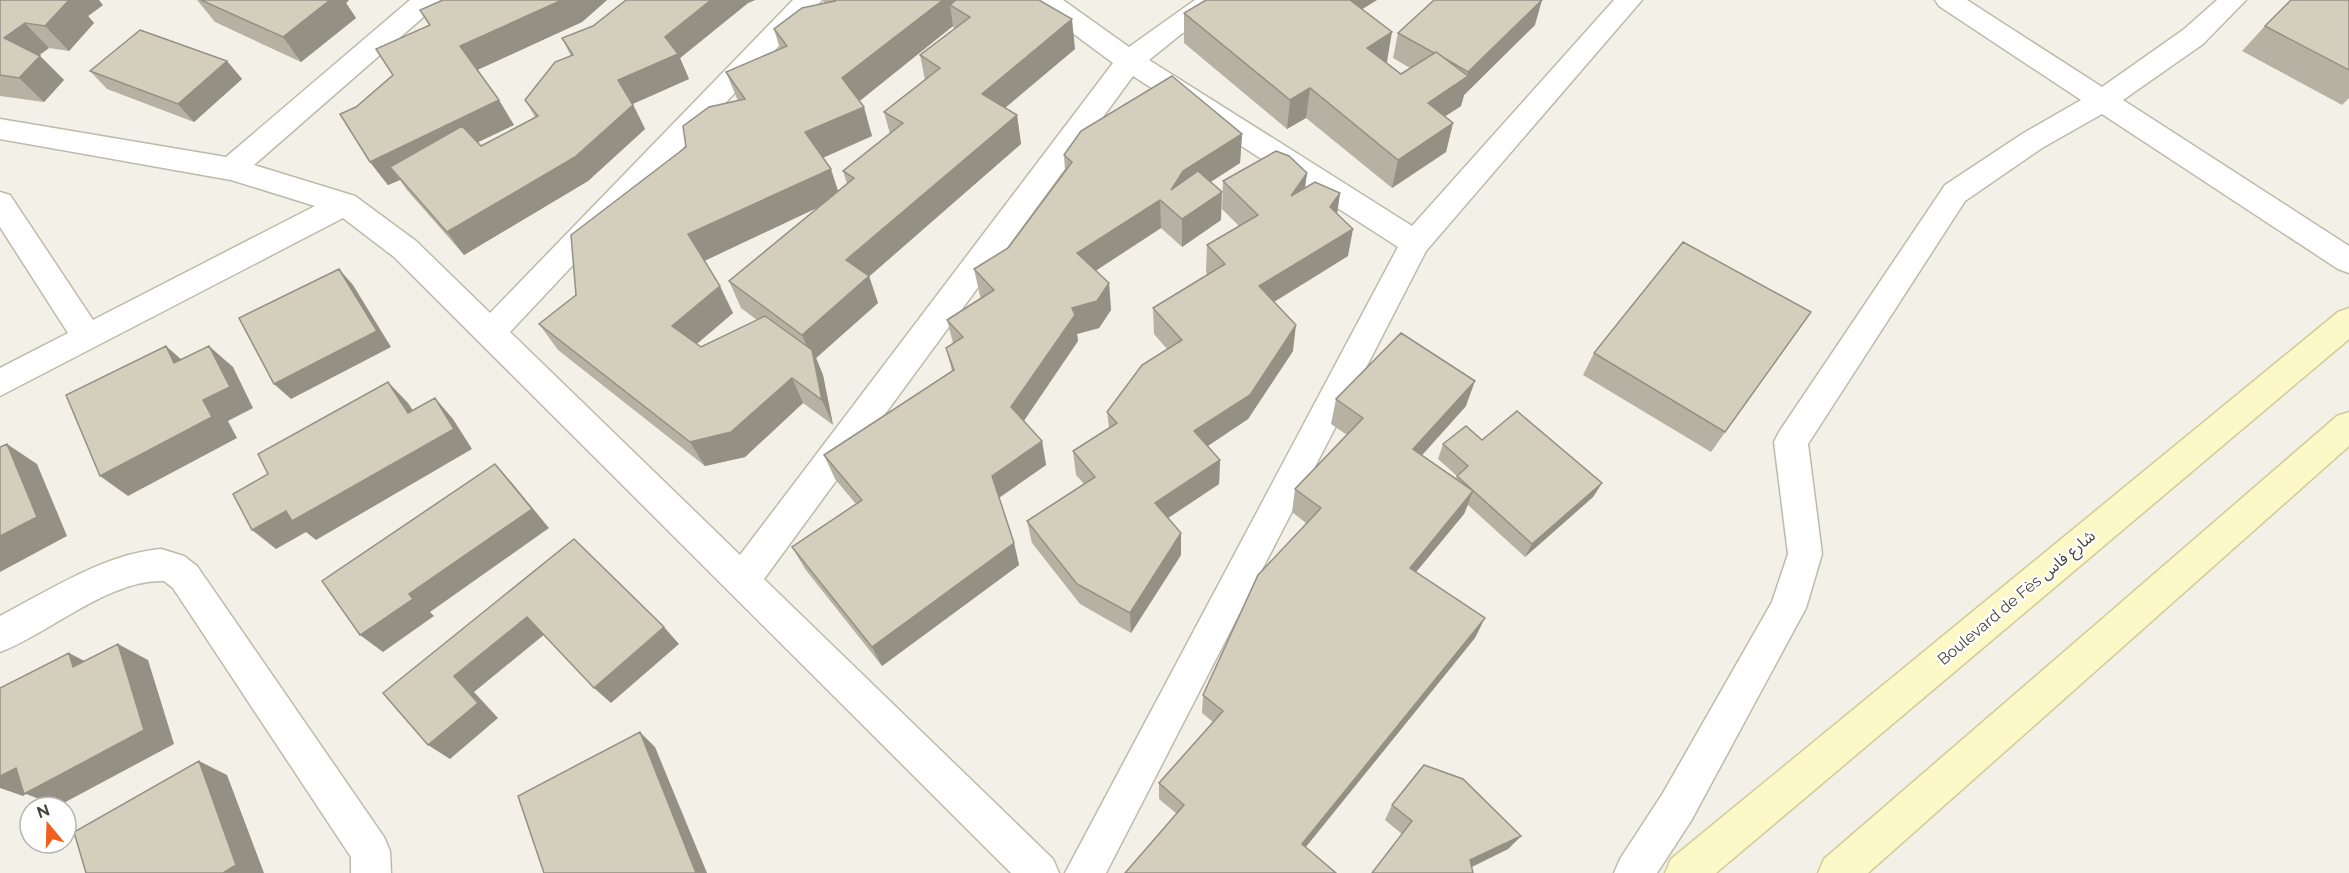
<svg xmlns="http://www.w3.org/2000/svg" width="2349" height="873" viewBox="0 0 2349 873" font-family="Raleway,'Noto Sans Arabic',sans-serif">
<style>
.lines{fill:none;stroke-linecap:round;stroke-linejoin:round}
.minor-casing{stroke:#bebaaa;stroke-width:3}
.secondary-casing{stroke:#d1cb98;stroke-width:3}
.minor{fill:#fff;fill-rule:evenodd}
.secondary{fill:#fdf8c7;fill-rule:evenodd}
.wall{fill:#b6b1a2;fill-rule:evenodd}
.shaded-wall{fill:#949084}
.building{fill:#d4cebc;stroke:#949084;stroke-width:1.5}
.labels{text-anchor:middle;stroke-width:4.5;stroke-linejoin:round;paint-order:stroke}
.street-label{font-size:16px;fill:#454236;stroke:#fff}
</style>
<rect width="100%" height="100%" fill="#f3f1e7"/>
<g class="lines">
<g class="minor-casing">
<path id="minor" d="M410,0h30l-4,6 -182,159 101,31 61,45 74,72 303,-313h29l-312,332 230,223 373,-492 -77,-57 -4,-6h31l66,47 66,-47h32l-4,6 -43,29 -31,25 263,166 202,-226h28l-216,251 -320,622h-41l333,-626 -265,-171 -369,503 289,280 6,14h-48l-617,-616 -51,-39 -343,178v-28l68,-35 -68,-106v-35l10,3 83,125 222,-114 -84,-26 -231,-41v-20l226,38z
M1935,0h32l135,87 81,-57 34,-30h29l-43,44 -80,56 226,146v27l-11,-4 -236,-155 -60,34 -77,53 -157,243 14,110 -16,54 -115,213 -34,52h-43l6,-14 43,-66 109,-191 16,-48 -14,-112 5,-10 166,-247 77,-51 59,-34 -142,-94z
M161,549l23,7 13,10 187,271 6,14 1,22h-40v-16l-178,-269 -9,-7c-55,-2 -114,52 -164,71v-36c50,-26 104,-62 161,-67z"/>
</g>
<g class="secondary-casing">
<path id="secondary" d="M2349,308v31l-633,534h-51l6,-14 667,-547z
M2349,412v34l-481,427h-50l6,-14 513,-443z"/>
</g>
<use href="#minor" class="minor"/>
<use href="#secondary" class="secondary"/>
</g>
<path class="wall" d="M0,0l103,5 -15,11 6,7 -25,28 -20,-3 -10,7 25,25 -20,22 -44,-6z
M197,0h152l-3,3 10,15 -55,44 -86,-40z
M443,0h164l-25,22 -105,48 37,55 -37,17 4,4 54,-29 -10,-17 46,-44 -9,-18 31,-12 33,-26h129l-7,3 -68,55 9,21 -56,25 12,25 -57,52 -124,74 -57,-65 -7,-10 -12,5 -18,-23 -14,-55 37,-32 36,-50 -9,-15z
M823,0h216l36,49 -70,59 12,7 4,29 -152,132 9,27 -62,55 7,17 10,50 -30,-22 -58,54 -40,9 -147,-116 -19,-26 37,-29 110,-148 52,-46 -12,-29 54,-23 -6,-20 50,-26zM953,26l1,3 -34,26 5,25 -41,32 6,22 -47,37 4,13 -9,7 -15,-33 49,-22 -13,-35zM819,207l-90,74 12,27 16,12 -56,27 -4,-3 36,-31 -29,-52z
M1206,0h171l-15,9 25,53h-1l15,12 9,-6 -17,-10 5,-25 137,-8 -71,70 -3,11 -16,10 8,7 -7,29 -54,36 -86,-70 -19,11 -103,-86v-30z
M2349,0v98l-7,7 -100,-54 23,-25z
M227,61l15,18 -48,43 -87,-33 -17,-18z
M1242,134l-2,29 -30,19 11,38 -39,27 -21,-19 -66,43 14,12 2,27 -12,18 -22,6 1,7 -54,80 18,20 4,24 -47,33 15,45 5,22 -137,101 -77,-97 -13,-22 64,-43 -21,-25 -11,-24 128,-84 -6,-23 7,-5 -6,-23 34,-22 -1,-2 -6,-27 34,-21 57,-77 -1,-16z
M1307,173l-2,15 35,5 -3,21 11,42 -74,46 19,49 -45,68 -40,27 12,14 -1,24 -51,34 13,15v22l-50,78 -51,-29 -48,-61 -5,-22 57,-37 -8,-9 -3,-24 36,-23 -2,-16 60,-63 -13,-15 -1,-26 55,-33 -2,-3 1,-27 32,-19 -17,-17 1,-28z
M1811,312l-100,140 -128,-77 11,-22z
M1336,399l130,7 -44,49 34,23 1,-2 -19,-17 5,-15 39,-4 120,43 -9,14 -68,60 -57,-52 -4,9 -48,58 59,66 -298,176 -18,-15v-16l54,-61 -11,-9 1,-18 103,-172 -14,-11 3,-23 52,-54 -16,-11z
M1392,805l129,31 -13,13 -36,18 -70,-33 -17,-14z"/>
<path class="shaded-wall" d="M68,0h31l4,5 -15,11 6,7 -25,28 -24,-25z
M330,0h19l-3,3 10,15 -55,44 -18,-25z
M562,0h45l-25,22 -107,49 -15,-25z
M711,0h44l-7,3 -68,55 9,21 -59,26 -12,-25 47,-43z
M943,0h43l-36,5 3,21 -102,82 -9,-30z
M1341,0h36l-39,24z
M1542,0l-7,25 -71,70 -3,11 -40,26 7,-29 39,-26 1,-5z
M1072,19l3,30 -88,74 -5,-29z
M25,23l24,25 -20,15 -25,-25z
M1392,32l-5,30 -25,16 5,-30z
M40,56l24,24 -20,22 -25,-24z
M227,61l15,18 -48,43 -16,-18z
M1310,88l-4,30 -19,11 3,-29z
M499,100l15,25 -113,54 -11,-12 10,13 -12,5 -18,-23z
M633,105l12,24 -57,52 -124,74 -17,-23z
M864,107l8,29 -57,25 -10,-29z
M1017,115l4,29 -165,144 -10,-28z
M1453,123l-7,29 -54,36 6,-28z
M1242,134l-2,29 -57,37 -12,-10 12,-19z
M831,169l9,28 -138,65 -14,-28z
M1307,173l-4,28 -12,-5z
M1222,192l-1,28 -39,27v-28z
M1340,193l-4,28 -6,-14z
M1160,200l1,28 -81,53 -3,-28z
M1353,229l-5,27 -92,57 3,-27z
M339,269l14,16 38,62 -100,52 -17,-15z
M869,276l9,27 -62,55 7,17 10,50 -11,-25 -9,-39 -11,-26z
M1109,283l2,27 -12,18 -22,6 1,7 -62,91 -5,-25 61,-99z
M720,286l13,27 -46,39 -15,-26z
M1296,325l-3,26 -45,68 -54,36v-24z
M166,346l25,22 -17,-5z
M209,346l24,21 20,41 -25,13 9,17 -109,58 -28,-20 103,-76z
M792,378l11,25 -58,54 -40,9 -15,-24z
M1475,381l-9,25 -60,67 7,-24z
M388,382l20,21 20,30 -20,-20z
M435,398l18,21 19,30 -156,91 -10,-8 -30,17 -24,-19z
M1042,441l4,24 -49,34 -5,-23z
M7,444l30,20 30,72 -67,36v-36z
M1220,460l-1,24 -63,42 -1,-23z
M495,464l17,19 37,45 -119,84 4,4 -51,36 -23,-17 49,-41z
M1602,483l-9,14 -68,60 7,-13z
M1473,491l-9,23 -62,75 8,-21z
M1181,533v22l-50,78 -1,-20z
M1014,543l5,22 -137,101 -10,-19z
M527,617l18,17 -71,58 24,26 -48,41 -22,-14 26,-69z
M1485,618l-10,20 -178,220 5,-14z
M664,627l15,17 -68,59 -17,-15z
M118,644l30,16 26,84 -116,62 -32,-12 -3,2 -23,-8v-12z
M69,653l31,16 -27,-2z
M640,732l15,15 52,126h-11z
M199,761l28,14 37,98h-41z
M1521,836l-13,13 -49,24 11,-13z"/>
<path class="building" d="M0,0h69l-24,26 -20,-3 -21,15 36,18 -21,22 -19,-3z
M201,0h129l-47,37z
M443,0h119l-102,46 39,54 -129,62 -30,-48 16,-7 37,-32 -17,-26 54,-24 -10,-15z
M626,0h85l-46,37 13,17 -60,26 15,25 -58,52 -128,75 -57,-65 72,-41 19,20 57,-30 -13,-16 30,-38 18,-7 -11,-17 31,-12z
M834,0h109l-101,78 22,29 -59,25 26,37 -143,65 32,52 -48,40 29,21 64,-31 47,34 10,50 -30,-22 -61,54 -41,10 -151,-118 37,-29 -5,-60 115,-88 -3,-21 26,-19 36,-8 -19,-27 61,-26 -13,-17 28,-21 33,-7z
M956,0h83l33,19 -90,75 35,21 -171,145 23,16 -67,59 -73,-54 125,-103 -11,-7 60,-48 -19,-11 56,-44 -20,-13 50,-38 -20,-12z
M1206,0h144l42,32 -25,16 34,26 35,-22 32,24 -40,27 25,20 -55,37 -88,-72 -20,12 -106,-87z
M1434,0h108l-74,72 -22,-13 -10,-7 -2,1 -36,-20z
M2291,0h58v70l-84,-44z
M140,30l87,31 -49,43 -88,-33z
M1172,76l70,58 -59,37 -12,19 27,-19 24,21 -40,27 -22,-19 -83,53 32,30 -12,18 -25,7 3,7 -64,92 31,34 -50,35 22,67 -142,104 -80,-100 70,-47 -38,-45 130,-85 -8,-22 17,-11 -16,-17 47,-30 -20,-21 34,-21 64,-86 -8,-7 17,-24z
M1276,151l13,5 18,17 -16,23 24,-14 25,11 -10,14 23,22 -94,57 37,39 -46,70 -56,36 26,29 -65,43 26,30 -51,80 -53,-29 -50,-63 68,-44 -22,-26 44,-28 -10,-11 35,-47 40,-25 -29,-32 72,-44 -18,-19 51,-30 -35,-34z
M1683,242l128,70 -86,120 -131,-79z
M339,269l38,62 -103,53 -35,-66z
M1401,333l74,48 -62,68 60,42 -63,77 75,50 -183,226 34,29h-211l59,-68 -25,-22 64,-72 -20,-16 55,-120 63,-67 -26,-19 68,-71 -27,-19z
M166,346l8,17 35,-17 21,41 -27,13 9,17 -112,59 -34,-81z
M388,382l20,31 27,-15 19,31 -162,92 -6,-10 -34,19 -19,-36 35,-20 -10,-20z
M1517,411l85,72 -70,61 -75,-68 11,-10 -25,-22 23,-18 16,14z
M7,444l30,73 -37,19v-89z
M495,464l37,45 -123,85 4,5 -53,36 -38,-54z
M574,539l90,88 -70,61 -67,-71 -73,59 24,27 -50,42 -45,-52z
M118,644l26,86 -120,64 -8,-26 -16,8v-88l69,-35 4,14z
M640,732l56,141h-152l-26,-77z
M199,761l37,104 -13,8h-137l-12,-41z
M1424,765l39,14 58,57 -51,24 3,13h-101l40,-52 -20,-16z"/>
<g class="labels">
<g class="street-label">
<text transform="translate(2016 597) rotate(-40)" y="6">Boulevard de Fès شارع فاس</text>
</g>
</g>
<g transform="translate(48 825) rotate(341)"><circle r="28" fill="#ffffff" stroke="#b5b3af" stroke-width="1.5"/>
<path d="M0-4.5L10 22L0 15L-10 22Z" fill="#f25f1e"/>
<text y="-9" font-size="16" font-weight="bold" text-anchor="middle" fill="#454236">N</text>
</g>
</svg>
